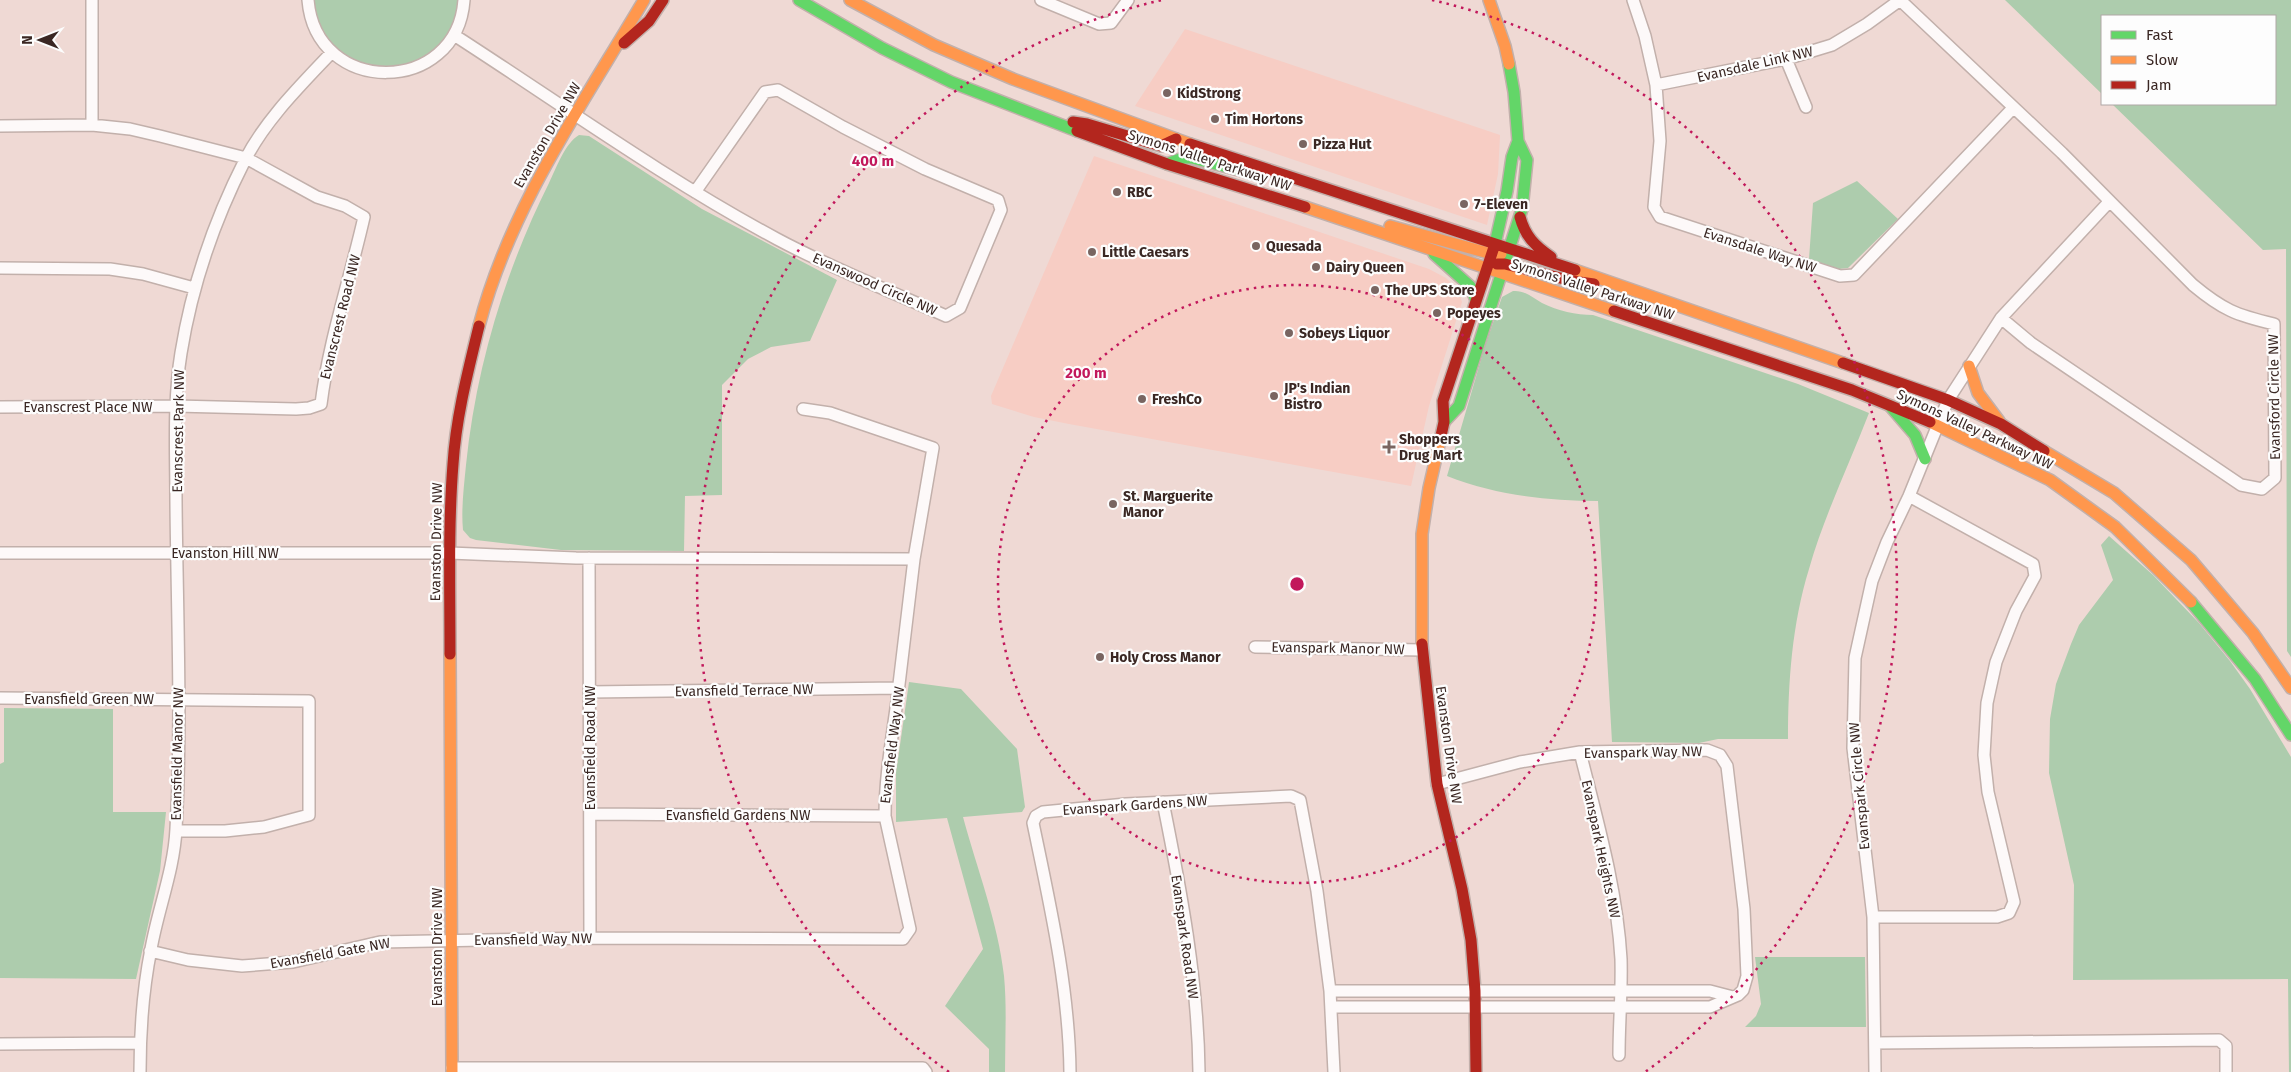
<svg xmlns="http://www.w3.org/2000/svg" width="2291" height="1072" viewBox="0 0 2291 1072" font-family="'Fira Sans',sans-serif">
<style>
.built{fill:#f7cdc4}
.green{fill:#adccad}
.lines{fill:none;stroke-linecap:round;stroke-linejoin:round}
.street-casing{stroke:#c2b0ab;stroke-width:14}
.fast-casing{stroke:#c2b0ab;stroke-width:14}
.slow-casing{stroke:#c2b0ab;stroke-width:14}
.jam-casing{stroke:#c2b0ab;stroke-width:14}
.street{stroke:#fdf9f9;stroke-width:11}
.fast{stroke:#63d668;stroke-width:11}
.slow{stroke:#ff974d;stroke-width:11}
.jam{stroke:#b3261e;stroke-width:11}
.ring{fill:none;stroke:#c2185b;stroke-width:2.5;stroke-dasharray:2.5 5}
.poi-dot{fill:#796561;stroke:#fdfdfd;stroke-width:2}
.labels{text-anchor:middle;stroke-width:4.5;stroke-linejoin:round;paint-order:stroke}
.street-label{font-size:14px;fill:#3a2723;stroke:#fdfdfd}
.poi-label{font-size:14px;font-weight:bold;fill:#3a2723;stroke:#fdfdfd;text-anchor:start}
.centre{fill:#c2185b;stroke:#fdfdfd;stroke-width:2.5}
.ring-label{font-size:15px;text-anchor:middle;font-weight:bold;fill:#c2185b;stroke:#fdfdfd;stroke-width:4.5;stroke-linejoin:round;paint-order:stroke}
</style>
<rect width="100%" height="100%" fill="#efd9d4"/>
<path class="built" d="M1185,29l315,106 -2,39 -11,51 -352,-119z
M1094,156l335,113 17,9 12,12 4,12 -33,104 -18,80 -342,-62 -35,-7 -42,-13 -1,-8z"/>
<path class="green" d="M313,0h146c-3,10 -4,24 -10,33 -23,36 -73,47 -108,20 -6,-4 -13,-14 -17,-20 -6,-8 -8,-23 -11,-33z
M2005,0h286v657l-4,-6 -1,-402 -23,1 -151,-146h163v-88h-173v78z
M579,135l10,1 113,73 135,71 -27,61 -39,6 -23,12 -26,26v110l-37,1 -1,55 -123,-1 -85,-10 -6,-2 -7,-8c-2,-21 1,-44 3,-65 10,-98 39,-194 83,-282 7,-14 16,-40 30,-48z
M1857,181l41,38 -50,49 -9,1 -30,-10 4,-56z
M1513,291c12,-1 20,7 29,12 16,8 34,12 51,12l205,69 71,29c-20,52 -45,103 -60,156 -17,55 -21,113 -21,170h-70l-19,4 -87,-1 -14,-241c-53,0 -102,-6 -151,-25l38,-130 17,-49z
M2109,536l44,39 46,48 31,38 20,28 41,68v315h-2l-1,-93 -215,1 1,-95 -25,-112 1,-54 6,-35 15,-40 8,-19 34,-45 -12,-35z
M909,682l52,7 56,60 8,58 -3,5 -59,5c14,52 35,105 41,159 3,32 1,64 1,96h-16v-23l-44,-43 38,-57 -36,-131 -51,4v-49z
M4,708l109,1v103h53l-6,59 -24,108 -136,-1v-214l4,-2z
M1755,957h110l1,70h-121l11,-11 5,-12z"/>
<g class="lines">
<g class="street-casing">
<path id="street" d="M92,0v125
M308,0c8,97 149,96 156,0
M1041,0l58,24 12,-1 17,-23
M1633,0l12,36 11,49 4,56 -6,66 6,10 180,59 14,-1 159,-167
M1900,0l162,153 131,132c30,25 43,30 81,39l1,154 -13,11 -21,-4 -210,-142 -30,-25
M454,35c107,69 211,144 323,204 54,29 113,52 169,77l14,-8 41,-98 -3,-10 -73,-31 -82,-42 -65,-37 -13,2 -70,100
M1786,59l20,48
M1656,85l130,-26 46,-14 35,-21 33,-24
M0,126l92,-1 38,4 30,7 86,22 71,39 28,9 19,11c-14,62 -35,123 -43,187l-12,4 -13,1 -120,-3 -176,1
M0,268l110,1 33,5 51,14
M803,409l27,4 103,35 -19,111
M0,553h450l126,5 338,1c-6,47 -11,95 -17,142 -5,38 -12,75 -12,115l25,113 -7,10 -313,-1 -210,4 -87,20 -51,4 -54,-6 -38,-9
M589,558l1,380
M1255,647l167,3
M589,692l310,-4
M0,698l309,3v114l-45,12 -39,4h-49
M1580,752c17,68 37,137 41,207 1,32 -2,64 -2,96
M1163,802c18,89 35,179 36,270
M590,814l295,2
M1873,917h124l12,-4 5,-11 -26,-110 -4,-37 3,-52 9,-41 20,-51 19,-35 -2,-12 -124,-68
M1330,991h380l23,6
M1332,1007h378l28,-12 5,-5 4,-14 -3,-67 -17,-143 -7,-11 -13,-5 -127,2 -60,10 -83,22
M1875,1043l344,-3 7,6v26
M0,1044l140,-1
M452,1068h471l3,4
M140,1072c0,-41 3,-83 11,-123 7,-40 23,-79 25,-120 6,-108 1,-218 0,-327 0,-49 -3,-100 5,-149 11,-68 33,-132 64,-193 21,-41 56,-75 87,-108
M1070,1072c-1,-84 -20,-167 -37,-249l3,-7 7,-4 83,-8 165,-8 9,4 17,91 13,100 4,81
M1875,1072l-2,-155 -20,-169 2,-90 17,-77 15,-39 22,-46 39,-96 53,-82 108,-116"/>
</g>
<g class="fast-casing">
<path id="fast" d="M799,0l83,48 69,34 126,49
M1167,164l16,-6h9l70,18
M1495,244l12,-53 5,-34 6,-16
M1434,254l36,32 6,14
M1890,406l25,29 10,24
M1444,422l15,-16 63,-197 5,-49 -9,-19 -4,-49 -5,-28
M2191,602l64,77 36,56"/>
</g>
<g class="slow-casing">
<path id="slow" d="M850,0l84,45 79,34 177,65
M1489,0l16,46 4,18
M1305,207l309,104
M1390,226l102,28h9
M1575,270l268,93
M479,326c31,-119 103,-221 165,-326
M1969,366l9,27 21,28
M1930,422l120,58 65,47 76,75
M2044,451l70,42 77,67 62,73 38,55
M1422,644v-110l7,-46 12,-52
M450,654l2,418"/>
</g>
<g class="jam-casing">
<path id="jam" d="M624,43l25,-22 14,-21
M1073,122l14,2 74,22 15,-7
M1077,131l90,33 138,43
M1190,144l385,126
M1520,217c5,19 15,29 31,40
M1497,264h8l67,17 22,3
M1614,311l238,79 78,32
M1843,363l105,37 53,24 43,27
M1441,436l3,-14 -1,-21 52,-157
M1422,644l15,140 25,105 9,51 4,51 1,81
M450,654c0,-63 -2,-127 3,-190 3,-47 15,-93 26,-138"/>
</g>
<use href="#street" class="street"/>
<use href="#fast" class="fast"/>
<use href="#slow" class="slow"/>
<use href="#jam" class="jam"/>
</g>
<g class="ring">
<circle cx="1297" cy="584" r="299"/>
<path d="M949 1072A599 599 0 0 1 1162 0M1432 0A599 599 0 0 1 1645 1072"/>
</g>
<g class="poi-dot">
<circle cx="1167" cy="93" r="5"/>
<circle cx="1215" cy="119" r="5"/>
<circle cx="1303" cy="144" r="5"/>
<circle cx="1117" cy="192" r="5"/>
<circle cx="1464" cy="204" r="5"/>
<circle cx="1256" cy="246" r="5"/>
<circle cx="1092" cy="252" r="5"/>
<circle cx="1316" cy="267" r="5"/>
<circle cx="1375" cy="290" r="5"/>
<circle cx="1437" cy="313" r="5"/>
<circle cx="1289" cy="333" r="5"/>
<circle cx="1274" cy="396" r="5"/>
<circle cx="1142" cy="399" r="5"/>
<path d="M1386.5 439.5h5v5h5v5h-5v5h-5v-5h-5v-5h5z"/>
<circle cx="1113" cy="504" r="5"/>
<circle cx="1100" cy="657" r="5"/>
</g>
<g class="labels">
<g class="street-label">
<text transform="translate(1755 64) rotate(-13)" y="5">Evansdale Link NW</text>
<text transform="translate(547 135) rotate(-60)" y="5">Evanston Drive NW</text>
<text transform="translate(1210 160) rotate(18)" y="5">Symons Valley Parkway NW</text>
<text transform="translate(1760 250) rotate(18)" y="5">Evansdale Way NW</text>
<text transform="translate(875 284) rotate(24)" y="5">Evanswood Circle NW</text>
<text transform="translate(1593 289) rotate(18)" y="5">Symons Valley Parkway NW</text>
<text transform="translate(340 317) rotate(-76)" y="5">Evanscrest Road NW</text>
<text transform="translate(2274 397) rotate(-91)" y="5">Evansford Circle NW</text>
<text x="88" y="412">Evanscrest Place NW</text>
<text transform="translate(1975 429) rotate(25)" y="5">Symons Valley Parkway NW</text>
<text transform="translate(178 431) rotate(-89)" y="5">Evanscrest Park NW</text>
<text transform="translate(436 542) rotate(-89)" y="5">Evanston Drive NW</text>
<text x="225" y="558">Evanston Hill NW</text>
<text transform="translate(1338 648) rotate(1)" y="5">Evanspark Manor NW</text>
<text transform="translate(744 690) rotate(-1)" y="5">Evansfield Terrace NW</text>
<text x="89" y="704">Evansfield Green NW</text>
<text transform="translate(892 745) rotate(-83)" y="5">Evansfield Way NW</text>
<text transform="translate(1449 745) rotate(82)" y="5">Evanston Drive NW</text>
<text transform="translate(590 748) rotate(-90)" y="5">Evansfield Road NW</text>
<text transform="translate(1643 752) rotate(-1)" y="5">Evanspark Way NW</text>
<text transform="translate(177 754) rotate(-89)" y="5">Evansfield Manor NW</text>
<text transform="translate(1859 786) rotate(-95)" y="5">Evanspark Circle NW</text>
<text transform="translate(1135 805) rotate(-4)" y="5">Evanspark Gardens NW</text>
<text x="738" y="820">Evansfield Gardens NW</text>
<text transform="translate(1601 849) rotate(78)" y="5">Evanspark Heights NW</text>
<text transform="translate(1185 937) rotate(82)" y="5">Evanspark Road NW</text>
<text transform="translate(533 939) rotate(-1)" y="5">Evansfield Way NW</text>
<text transform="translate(437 947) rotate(-90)" y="5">Evanston Drive NW</text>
<text transform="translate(330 953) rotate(-10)" y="5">Evansfield Gate NW</text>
</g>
<g class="poi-label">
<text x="1177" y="98">KidStrong</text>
<text x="1225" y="124">Tim Hortons</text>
<text x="1313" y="149">Pizza Hut</text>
<text x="1127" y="197">RBC</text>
<text x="1474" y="209">7-Eleven</text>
<text x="1266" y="251">Quesada</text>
<text x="1102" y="257">Little Caesars</text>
<text x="1326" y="272">Dairy Queen</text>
<text x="1385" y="295">The UPS Store</text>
<text x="1447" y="318">Popeyes</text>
<text x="1299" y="338">Sobeys Liquor</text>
<text x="1284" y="393">JP's Indian<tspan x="1284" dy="16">Bistro</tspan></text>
<text x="1152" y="404">FreshCo</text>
<text x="1399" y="444">Shoppers<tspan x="1399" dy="16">Drug Mart</tspan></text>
<text x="1123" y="501">St. Marguerite<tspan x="1123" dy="16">Manor</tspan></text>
<text x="1110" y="662">Holy Cross Manor</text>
</g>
</g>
<circle cx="1297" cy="584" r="8" class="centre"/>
<g class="ring-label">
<text x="873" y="166">400 m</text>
<text x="1086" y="378">200 m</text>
</g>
<rect x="2101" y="15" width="175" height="90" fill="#fdfdfd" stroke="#afa7a6"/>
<rect x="2111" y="31" width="25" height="8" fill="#63d668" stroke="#afa7a6"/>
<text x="2146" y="40" font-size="15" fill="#3a2723">Fast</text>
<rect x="2111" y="56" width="25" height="8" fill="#ff974d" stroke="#afa7a6"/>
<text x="2146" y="65" font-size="15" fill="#3a2723">Slow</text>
<rect x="2111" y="81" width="25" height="8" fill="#b3261e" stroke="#afa7a6"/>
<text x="2146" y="90" font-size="15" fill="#3a2723">Jam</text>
<g transform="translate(40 40) rotate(270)" stroke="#fdfdfd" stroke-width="4" paint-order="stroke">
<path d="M0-4L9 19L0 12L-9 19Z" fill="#3a2723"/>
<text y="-8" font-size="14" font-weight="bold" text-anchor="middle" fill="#3a2723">N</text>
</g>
</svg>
